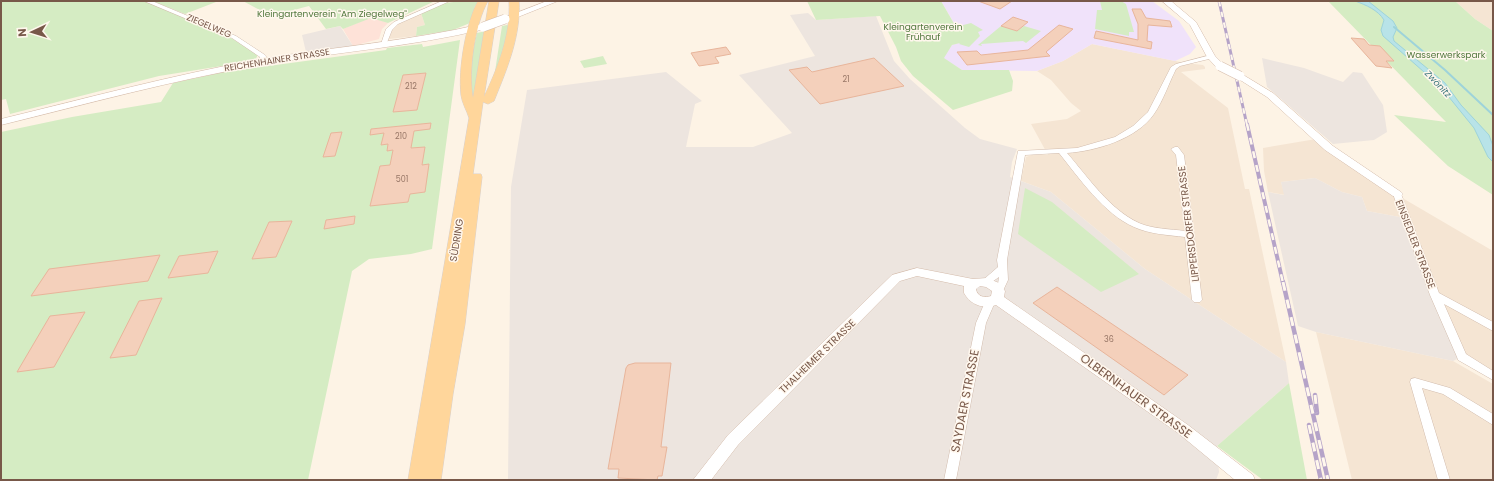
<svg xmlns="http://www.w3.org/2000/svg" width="1494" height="481" viewBox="0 0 1494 481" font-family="Poppins,sans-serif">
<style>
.residential{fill:#f5e5d3}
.commercial{fill:#fee2d8}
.industrial{fill:#ede5df}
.education{fill:#f0e2fa}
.green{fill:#d5ecc3}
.water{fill:#b8e3e8;stroke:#9ed3da}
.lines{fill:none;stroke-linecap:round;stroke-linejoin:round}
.stream{stroke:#9ed3da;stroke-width:2}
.building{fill:#f4d0bb;stroke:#e8b59b}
.street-casing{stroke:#d2bcad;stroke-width:1}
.secondary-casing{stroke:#d5bcab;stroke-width:1}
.primary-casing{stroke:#d9d0cc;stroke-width:1}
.street{fill:#fff;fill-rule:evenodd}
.secondary{fill:#fff;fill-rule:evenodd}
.primary{fill:#ffd69b;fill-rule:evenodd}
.rail-far2-casing{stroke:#b5a3c8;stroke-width:3}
.rail-far1-casing{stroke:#b5a3c8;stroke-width:4}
.rail-casing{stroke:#b5a3c8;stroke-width:4.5}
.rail-far2{stroke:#fff7ed;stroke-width:2;stroke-dasharray:5.5;stroke-linecap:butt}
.rail-far1{stroke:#fff7ed;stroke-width:2.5;stroke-dasharray:7;stroke-linecap:butt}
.rail{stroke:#fff7ed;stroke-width:3;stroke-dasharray:9;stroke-linecap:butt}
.secondary-bridge-casing{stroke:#d5bcab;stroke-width:10;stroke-linecap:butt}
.secondary-bridge{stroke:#fff;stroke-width:9}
.labels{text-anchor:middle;stroke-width:3;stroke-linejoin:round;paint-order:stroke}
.number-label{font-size:8px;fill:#977666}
.far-park-label{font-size:9px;fill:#51783d;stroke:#fff7ed}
.far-street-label{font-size:9px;fill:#785849;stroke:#fff7ed}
.far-water-label{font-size:9px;font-style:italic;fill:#3b767e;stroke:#fff7ed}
.street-label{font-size:10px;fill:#785849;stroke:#fff7ed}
.near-street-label{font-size:12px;fill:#785849;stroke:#fff7ed}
</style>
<rect width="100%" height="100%" fill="#fdf3e5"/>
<path class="residential" d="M1455,1h38v30l-18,-12z
M421,13l4,12 -8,2 -1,9 -27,3 3,-10 5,-6z
M1092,44l93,19 18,2 2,2v2l-24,3 47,36 17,81h4l37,173 -141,-93 -94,-77 -30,-11 5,-24 6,-2h16l-17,-31 36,-5 14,-8 -10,-8 -20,-23 -14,-9 26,-10z
M1316,139l80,55 9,24 -38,-7 -5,-14 -20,-5 -27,-14 -34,4 4,13 -17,-3 -4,-21 -1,-23z
M1399,196l94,55v124l-31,-18z
M1316,332l137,29 40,23v96h-141z"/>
<path class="commercial" d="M371,17l17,6 -6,6 -3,10 -26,7 -10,-17z"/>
<path class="industrial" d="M808,13l8,7 60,-4 18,45 16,18 55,49 15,11 37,10 -5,13 -2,15 41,15 94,77 141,93 3,21 -72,63 2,26 -3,8h-708l3,-293 16,-97 139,-18 36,29 -7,3 -9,43h67l39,-14 -53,-58 76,-19 -25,-41z
M340,26l13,20 -47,6 -4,-17z
M1262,58l42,10 39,14 10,-10 9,1 21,32 4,27 -13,8 -41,4 -66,-57z
M1315,178l27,14 20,5 5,14 38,7 56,139 -8,4 -137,-29 -18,-6 -30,-134 16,3 -3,-13z"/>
<path class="education" d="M941,1h211l27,20 17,26 -6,7 -15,7 -83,-17 -29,17 -26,10 -75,-1 -19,-12 9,-13 10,-3 -4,-12z"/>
<path class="green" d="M1,1h143l61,24 28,14 24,15v3l-4,4 -94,15 -149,38 -4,-15 -5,1z
M152,1h74l-10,1 -31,12z
M243,1h192l-47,22 -17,-5 -28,11 -3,-3 -14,3 -17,-23c-34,9 -34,13 -66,-5z
M462,1h17l-4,5 -5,17 -17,7 -37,6 1,-9 8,-2 -4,-12 24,-10z
M807,1h134l15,26 15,-4 12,7 -5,2 2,4 -11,11 -10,-3 1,-1 -8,2 -8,13 18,12h47l4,11 -1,10 -59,19 -40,-34 -12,-15 -5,-14 -16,-31 -64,4z
M1100,1h21l5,3 8,28h-5v4l-34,-7 2,-19h5z
M1328,1h127l20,18 18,12v164l-45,-29 -54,-51 52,7z
M507,25l3,2 -16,51 8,-52z
M1001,26l16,5 7,-5 17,5 -15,12 -3,-2 -42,3 1,2 -4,-1z
M486,31l-11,72 -6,-11 3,-36 5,-23z
M460,40l-28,209 -21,5 -42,5 -17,12 -44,209h-307v-348l71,-15 89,-15 12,-19 51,-11 162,-22 1,-2 35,-4 1,3z
M603,56l4,8 -23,4 -4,-7z
M1025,188l27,14 87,72 -38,18 -83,-58z
M1289,383l18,97h-44l-46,-34z"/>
<path class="water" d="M1355,1h13l25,20 4,7 -4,9 1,4 51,42 16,22 28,30 4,11v16l-5,-5 -14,-29 -34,-42 -57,-50 -2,-6 3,-10c-6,-10 -18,-15 -29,-19z"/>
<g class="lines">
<path class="stream" d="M1394,27l51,43 48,45"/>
</g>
<path class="building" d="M978,1h34l-12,8z
M1132,9h9l5,9 24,3 2,6 -24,-2 -1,16 5,1 -1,7 -57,-11 2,-7 42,9v-16z
M1013,17l15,5 -11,9 -16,-5z
M1059,25l14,4 -27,23 4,4 -83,9 -10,-13 20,-1 4,4 47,-5z
M1351,38l13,1 5,6 11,1 14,15h-8l6,7 -16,-2z
M726,47l5,7 -16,3 4,6 -20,3 -8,-13z
M874,58l30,28 -84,18 -31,-34 18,-3 5,5z
M426,73l-9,37 -24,2 10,-37z
M431,123l-1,6 -16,2 -3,17 14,-1 -3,18 7,-1 -4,28 -15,2 -2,8 -38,4 10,-40 10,-1 3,-15 -6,1 1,-7 -7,1 3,-12 -14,2 1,-6z
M342,132l-7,24 -12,1 8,-24z
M355,216l-1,8 -30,5 2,-9z
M292,221l-16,36 -24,2 17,-37z
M218,251l-10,22 -40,5 11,-22z
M160,255l-12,26 -117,15 18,-27z
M1057,287l131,88 -24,20 -131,-92z
M162,298l-26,57 -26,3 29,-57z
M85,312l-31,55 -37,5 33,-56z
M635,363h36l-10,84h6l-5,29h-4l-1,4 -39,-2 1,-9h-11l18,-101 2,-3z"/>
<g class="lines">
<g class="street-casing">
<path id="street" d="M144,1h8l84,35 29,19 1,1 -2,7h-4v-6l-28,-19z
M442,1h8l-52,23 -6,6 -6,15h-4l-1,-1 5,-15 8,-7z
M1211,55l2,1v2l-33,8 -4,3c-7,14 -13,32 -22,45 -17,25 -58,37 -87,39 21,24 42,56 72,70 14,6 31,6 46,8l-9,-76 -5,-6 4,-2h3l6,8 18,145 -2,2h-6l-2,-2 -7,-63c-17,-2 -36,-3 -51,-10 -30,-13 -55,-49 -75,-74l-34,2 -18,105 1,20 -6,13h-6l-2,-2 4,-7 1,-7 -10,7h-6l-2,-2 2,-2 15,-13 -1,-7 21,-109 59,-3 38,-11 18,-11 15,-14 23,-45 5,-3z
M1397,191l4,3 38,99 54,29v9l-49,-27 22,50 27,17v9l-35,-20 -1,-3 -27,-62 -37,-101z
M990,299l3,1 2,2 -9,21 -30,157h-12l32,-157 9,-21 2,-2z
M1415,378l35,10 43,26v11l-50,-31 -21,-6 28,92h-12l-28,-98 1,-3z"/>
</g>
<g class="secondary-casing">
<path id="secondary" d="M547,1h11l-50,20h-6l-1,-2z
M1162,1h9l25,21 19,34 10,10 -2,2h-6l-10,-11 -17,-32z
M482,24l3,1v4c-74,18 -150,23 -224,36 -88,15 -174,39 -260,60v-6c86,-21 172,-44 260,-60 73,-12 148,-18 221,-35z
M1240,73l33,20 60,53 68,46 2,2 -2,2h-8l-68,-46 -58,-53 -30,-19 -2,-2z
M917,268l56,11 14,-1 12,5 6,8 -1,6 184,128 65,50 2,5h-20l-57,-47 -182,-128c-14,4 -25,0 -32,-12v-7l-47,-10 -17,5 -162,164 -27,35h-18l35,-45 164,-160zM980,286l6,1 6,4 -1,5c-6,2 -14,1 -15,-7z"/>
</g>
<g class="primary-casing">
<path id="primary" d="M478,1h10c-13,23 -20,70 -15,97l16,-97h10l-15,96c14,-30 27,-62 25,-96h10c2,35 -12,68 -25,100l-6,3 -5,-2 -10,72h8l1,3 -17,147 -12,70 -12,86h-33l61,-362c-2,-7 -7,-15 -8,-23 -3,-26 5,-72 17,-94z"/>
</g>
<use href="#street" class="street"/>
<use href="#secondary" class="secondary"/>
<use href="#primary" class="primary"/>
<g class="rail-far2-casing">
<path id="rail-far2" d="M1219,1l28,124"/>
</g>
<g class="rail-far1-casing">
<path id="rail-far1" d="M1247,124l36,159"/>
</g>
<g class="rail-casing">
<path id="rail" d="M1283,282l45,198
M1315,395l2,18
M1309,425l12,55"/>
</g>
<use href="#rail-far2" class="rail-far2"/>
<use href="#rail-far1" class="rail-far1"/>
<use href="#rail" class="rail"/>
<g class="secondary-bridge-casing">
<path id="secondary-bridge" d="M483,27l22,-8
M1220,66l20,10"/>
</g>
<use href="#secondary-bridge" class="secondary-bridge"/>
</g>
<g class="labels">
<g class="number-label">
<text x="846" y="82">21</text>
<text x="411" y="89">212</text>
<text x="401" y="139">210</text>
<text x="402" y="182">501</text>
<text x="1109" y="342">36</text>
</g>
<g class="far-park-label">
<text x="332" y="17">Kleingartenverein "Am Ziegelweg"</text>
<text x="923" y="30">Kleingartenverein<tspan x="923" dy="10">Frühauf</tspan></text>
<text x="1446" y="58">Wasserwerkspark</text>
</g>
<g class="far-street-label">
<text transform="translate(209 26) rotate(23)" y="3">ZIEGELWEG</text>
<text transform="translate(277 60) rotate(-9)" y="3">REICHENHAINER STRASSE</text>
</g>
<g class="far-water-label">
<text transform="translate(1438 84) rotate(46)" y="3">Zwönitz</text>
</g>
<g class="street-label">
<text transform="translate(1188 224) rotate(-97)" y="4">LIPPERSDORFER STRASSE</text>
<text transform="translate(456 240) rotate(-81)" y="4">SÜDRING</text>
<text transform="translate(1416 244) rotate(69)" y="4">EINSIEDLER STRASSE</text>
<text transform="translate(817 356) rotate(-44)" y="4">THALHEIMER STRASSE</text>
</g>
<g class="near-street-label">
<text transform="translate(1136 396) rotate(36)" y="4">OLBERNHAUER STRASSE</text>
<text transform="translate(965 401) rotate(-79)" y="4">SAYDAER STRASSE</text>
</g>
</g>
<rect width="1494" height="481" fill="none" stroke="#785849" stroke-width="4"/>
<g transform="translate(32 32) rotate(266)" stroke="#fff7ed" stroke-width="3" paint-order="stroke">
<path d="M0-3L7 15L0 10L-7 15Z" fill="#785849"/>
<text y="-6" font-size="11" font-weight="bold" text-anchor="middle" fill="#785849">N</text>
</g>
</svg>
